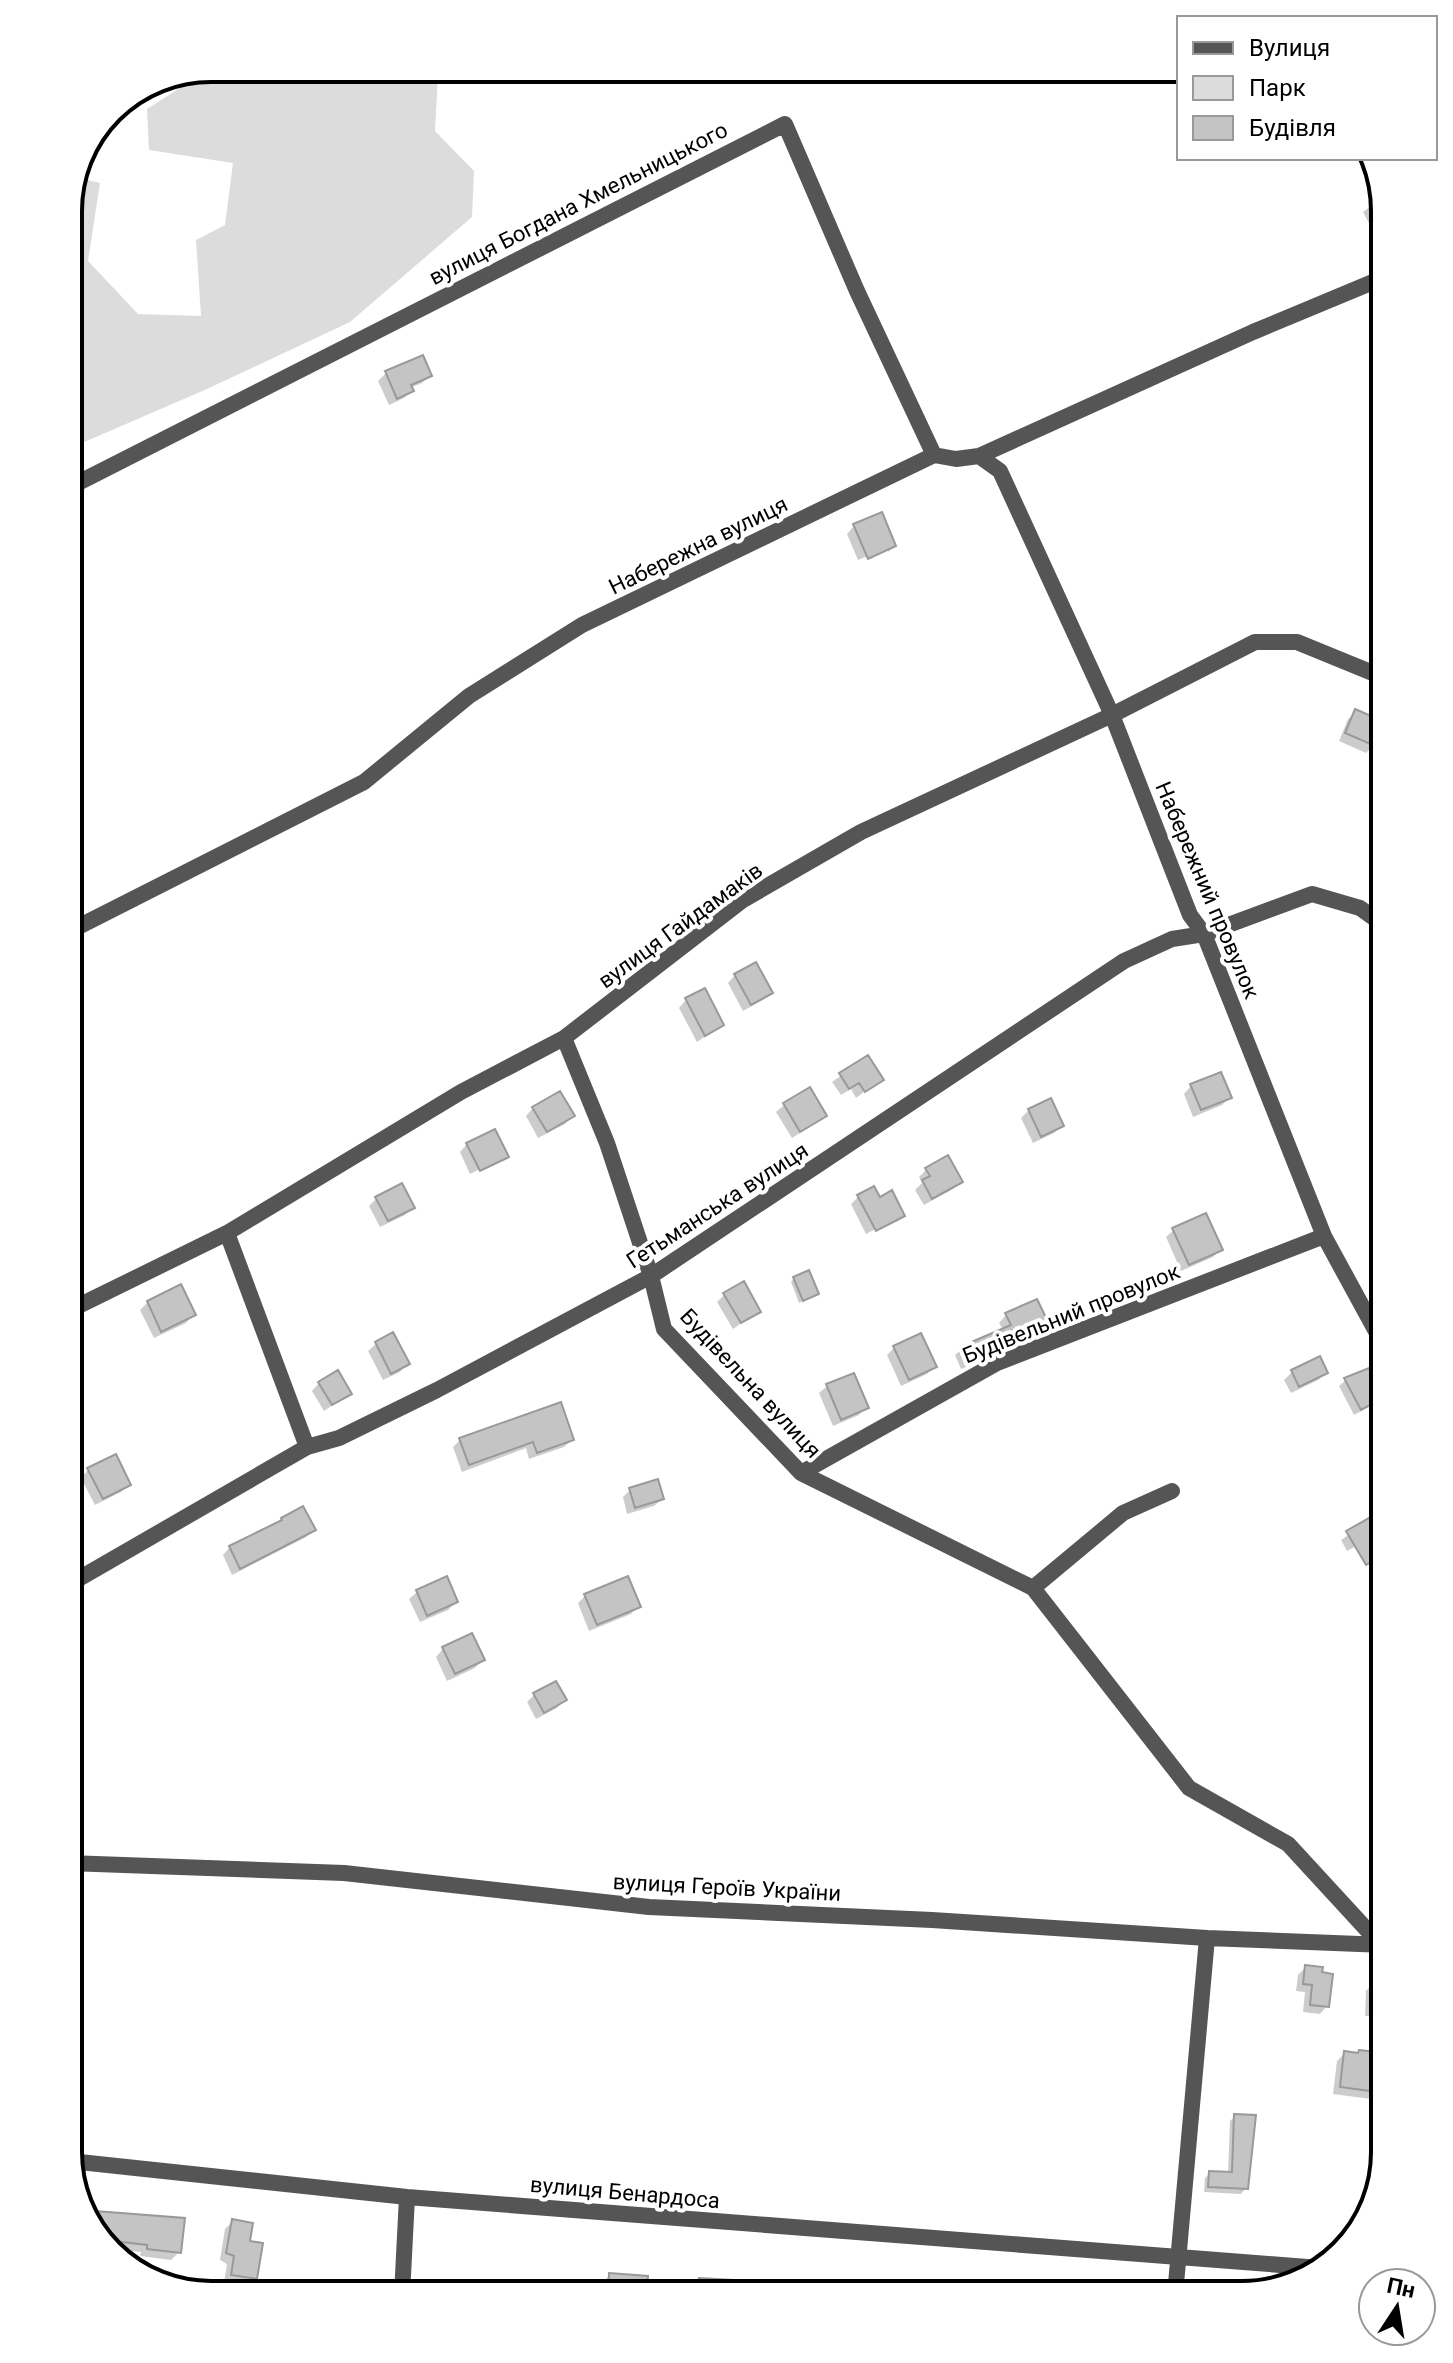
<svg xmlns="http://www.w3.org/2000/svg" width="1453" height="2363" viewBox="0 0 1453 2363" font-family="Roboto,sans-serif">
<style>
.green{fill:#dcdcdc}
.shadow{fill:#0003}
.building{fill:#c4c4c4;stroke:#999;stroke-width:2}
.lines{fill:none;stroke-linecap:round;stroke-linejoin:round}
.street{stroke:#555;stroke-width:16}
.labels{text-anchor:middle;stroke-width:8;stroke-linejoin:round;paint-order:stroke}
.street-label{font-size:22px;fill:#000;stroke:#fff}
.rim{fill:none;stroke:#000;stroke-width:4}
</style>
<rect width="100%" height="100%" fill="#fff"/>
<path class="green" d="M211,68h234l-7,8 -3,55 39,40 -2,46 -122,105 -143,67 -125,54 -14,-29v-212l11,-24 21,5 -12,78 50,53 63,2 -5,-76 29,-15 8,-62 -84,-13 -2,-41z"/>
<path class="shadow" d="M1382,198l3,13v31l-5,2 -17,-32z
M386,373l44,3 -8,7 -12,5 1,3 -7,7 -15,7 -11,-24z
M854,526l40,20 -6,6v-4l-30,12 -11,-26z
M1356,712l18,33 -8,8 -27,-12 9,-22z
M735,975l35,18 -7,7 -20,11 -15,-28z
M686,1000l36,25 -25,17 -18,-34z
M867,1057l14,22 -25,19 -5,-9 -10,6 -9,-13z
M1191,1086l39,11 -8,8 -29,12 -9,-23z
M784,1105l40,11 -8,7 -24,15 -16,-26z
M533,1108l39,8 -7,8 -27,14 -12,-22z
M1029,1110l33,15 -8,8 -21,10 -12,-25z
M467,1144l39,12 -6,6v-3l-30,15 -10,-22z
M926,1170l34,12 -7,7 -29,16 -9,-15 7,-7 -3,-6z
M858,1197l21,2 24,17 -6,6v-4l-31,16 -15,-30z
M377,1198l36,9 -8,8 -25,12 -11,-21z
M1174,1230l47,19 -8,8 -32,14 -15,-34z
M794,1278l22,16 -17,9 -8,-21z
M725,1294l34,17 -26,18 -16,-27z
M148,1302l45,13 -7,8 -32,15 -14,-28z
M1006,1315l42,13 -7,7 -80,34 -6,-14 8,-7 40,-18 -4,-7z
M376,1344l31,20 -7,8 -17,8 -15,-29z
M894,1348l41,18 -8,8 -26,12 -14,-31z
M1319,1359l7,14 -8,7 -27,13 -7,-13 8,-8z
M1346,1380l28,4 4,-2 7,14 -7,6 -24,13 -15,-29z
M319,1383l30,11 -25,17 -12,-20z
M827,1386l39,21 -7,8 -26,11 -14,-33z
M460,1440h112l-8,7 -35,12 -3,-11 -64,24 -9,-25z
M88,1470l41,14 -8,8 -26,13 -14,-27z
M630,1490l32,9 -8,7 -27,8 -4,-17z
M1385,1497v34l-38,20 -6,-11 34,-23 -5,-10z
M282,1520l32,9 -8,8 -74,38 -9,-20 7,-8z
M417,1592l39,10 -8,8 -28,12 -11,-23z
M585,1596l53,10 -7,8 -42,17 -11,-28z
M1385,1597v31l-13,-19z
M443,1649l40,11 -8,8 -28,13 -11,-24z
M534,1695l30,5 -7,8 -21,11 -9,-17z
M1306,1967l21,39 -7,8 -17,-2 2,-20 -9,-1 2,-16z
M1373,1983l12,1v33l-20,-1 1,-25z
M1345,2053l40,2v38l-6,7 -46,-6 4,-33z
M1235,2116l11,72 -5,6 -37,-2 1,-14 5,-5 18,1 2,-53z
M82,2212l67,6 30,34 -8,8 -31,-4 1,-4 -29,-3z
M233,2221l15,22 7,35 -7,8 -24,-4 3,-18 -7,-4 5,-31z
M610,2275l35,20h-44l1,-12z
M700,2280l33,15h-41v-7z"/>
<path class="building" d="M423,355l9,21 -21,9 3,6 -17,8 -12,-28z
M882,512l14,34 -28,13 -15,-35z
M1355,709l30,13 -10,24 -30,-13z
M756,962l17,31 -22,12 -17,-31z
M705,988l19,37 -19,11 -20,-38z
M868,1055l16,25 -19,12 -6,-9 -10,6 -10,-16z
M1221,1072l11,26 -31,12 -11,-26z
M810,1087l17,29 -27,16 -17,-29z
M560,1091l15,25 -28,16 -15,-25z
M1051,1098l13,28 -23,11 -13,-28z
M495,1129l14,28 -29,14 -14,-28z
M948,1155l15,27 -31,17 -10,-19 8,-4 -5,-8z
M402,1183l13,25 -27,13 -13,-24z
M874,1186l6,11 12,-7 13,26 -29,15 -19,-36z
M1206,1213l17,37 -34,15 -17,-37z
M809,1270l10,24 -16,7 -10,-24z
M744,1281l17,31 -20,11 -18,-30z
M181,1284l15,31 -35,17 -14,-31z
M1037,1299l14,29 -82,35 -7,-17 49,-21 -6,-12z
M393,1332l17,32 -19,10 -16,-32z
M921,1333l16,34 -28,13 -16,-34z
M1320,1356l8,17 -29,14 -8,-17z
M1369,1368l6,14 4,-2 6,17 -24,13 -17,-32z
M338,1370l14,24 -20,11 -14,-23z
M854,1373l15,35 -28,12 -15,-36z
M561,1402l13,38 -37,13 -4,-11 -64,23 -10,-27z
M116,1454l15,31 -28,14 -16,-31z
M658,1479l6,20 -29,9 -6,-20z
M303,1506l13,24 -76,39 -11,-23 53,-26 -1,-2z
M1385,1509v45l-19,11 -20,-34z
M447,1576l11,26 -31,14 -11,-26z
M628,1576l13,31 -44,18 -13,-31z
M472,1633l13,27 -30,14 -13,-27z
M556,1681l11,19 -23,13 -11,-20z
M1305,1965l18,2 -1,5 11,2 -4,33 -19,-2 2,-20 -9,-1z
M1359,2050l26,3v40l-45,-6 4,-36 14,2z
M1234,2114l22,1 -8,74 -40,-2 1,-16 23,1z
M82,2210l103,8 -4,35 -34,-4v-4l-42,-5 -22,-24z
M232,2219l21,4 -3,18 13,2 -6,36 -26,-4 3,-19 -8,-3z
M609,2273l39,3 -1,19h-39z
M699,2278l51,3v14h-52z"/>
<g class="lines">
<path class="street" d="M979,456l21,15 112,244 78,200 14,19 120,302 61,112
M68,488l717,-364 72,167 77,164
M68,932l296,-150 105,-86 113,-71 352,-170 22,4 23,-3 274,-124 132,-55
M564,1038l43,105 44,133 13,53 137,144 232,115 156,200 99,56 92,100
M227,1233l80,214
M68,1311l159,-78 234,-141 103,-54 179,-138 118,-68 251,-117 143,-73h42l88,36
M801,1473l196,-110 327,-127
M68,1585l239,-138 32,-9 98,-48 214,-114 473,-315 48,-22 32,-5 108,-40 48,14 25,18
M1033,1588l90,-75 49,-22
M68,1863l276,10 305,34 283,13 275,18 178,7
M70,2161l337,36 913,71
M402,2295l5,-98
M1175,2295l32,-357"/>
</g>
<g class="labels">
<g class="street-label">
<text transform="translate(578 203) rotate(-27)" y="8">вулиця Богдана Хмельницького</text>
<text transform="translate(698 545) rotate(-26)" y="8">Набережна вулиця</text>
<text transform="translate(1208 890) rotate(67)" y="8">Набережний провулок</text>
<text transform="translate(680 925) rotate(-36)" y="8">вулиця Гайдамаків</text>
<text transform="translate(717 1205) rotate(-33)" y="8">Гетьманська вулиця</text>
<text transform="translate(1071 1313) rotate(-22)" y="8">Будівельний провулок</text>
<text transform="translate(751 1383) rotate(47)" y="8">Будівельна вулиця</text>
<text transform="translate(727 1887) rotate(3)" y="8">вулиця Героїв України</text>
<text transform="translate(625 2192) rotate(5)" y="8">вулиця Бенардоса</text>
</g>
</g>
<path d="M0 0H1453V2363H0ZM211 82H1242A129 129 0 0 1 1371 211V2152A129 129 0 0 1 1242 2281H211A129 129 0 0 1 82 2152V211A129 129 0 0 1 211 82Z" fill="#fff" fill-rule="evenodd"/>
<path class="rim" d="M211 82H1242A129 129 0 0 1 1371 211V2152A129 129 0 0 1 1242 2281H211A129 129 0 0 1 82 2152V211A129 129 0 0 1 211 82Z"/>
<rect x="1177" y="16" width="260" height="144" fill="#ffffff" stroke="#999999" stroke-width="2"/>
<rect x="1193" y="42" width="40" height="12" fill="#555555" stroke="#999999" stroke-width="2"/>
<text x="1249" y="56" font-size="24" fill="#000000">Вулиця</text>
<rect x="1193" y="76" width="40" height="24" fill="#dcdcdc" stroke="#999999" stroke-width="2"/>
<text x="1249" y="96" font-size="24" fill="#000000">Парк</text>
<rect x="1193" y="116" width="40" height="24" fill="#c4c4c4" stroke="#999999" stroke-width="2"/>
<text x="1249" y="136" font-size="24" fill="#000000">Будівля</text>
<g transform="translate(1397 2307) rotate(12)"><circle r="38" fill="#ffffff" stroke="#999999" stroke-width="2"/>
<path d="M0-6L14 30L0 20L-14 30Z" fill="#000000"/>
<text y="-12" font-size="22" font-weight="bold" text-anchor="middle" fill="#000000">Пн</text>
</g>
</svg>
